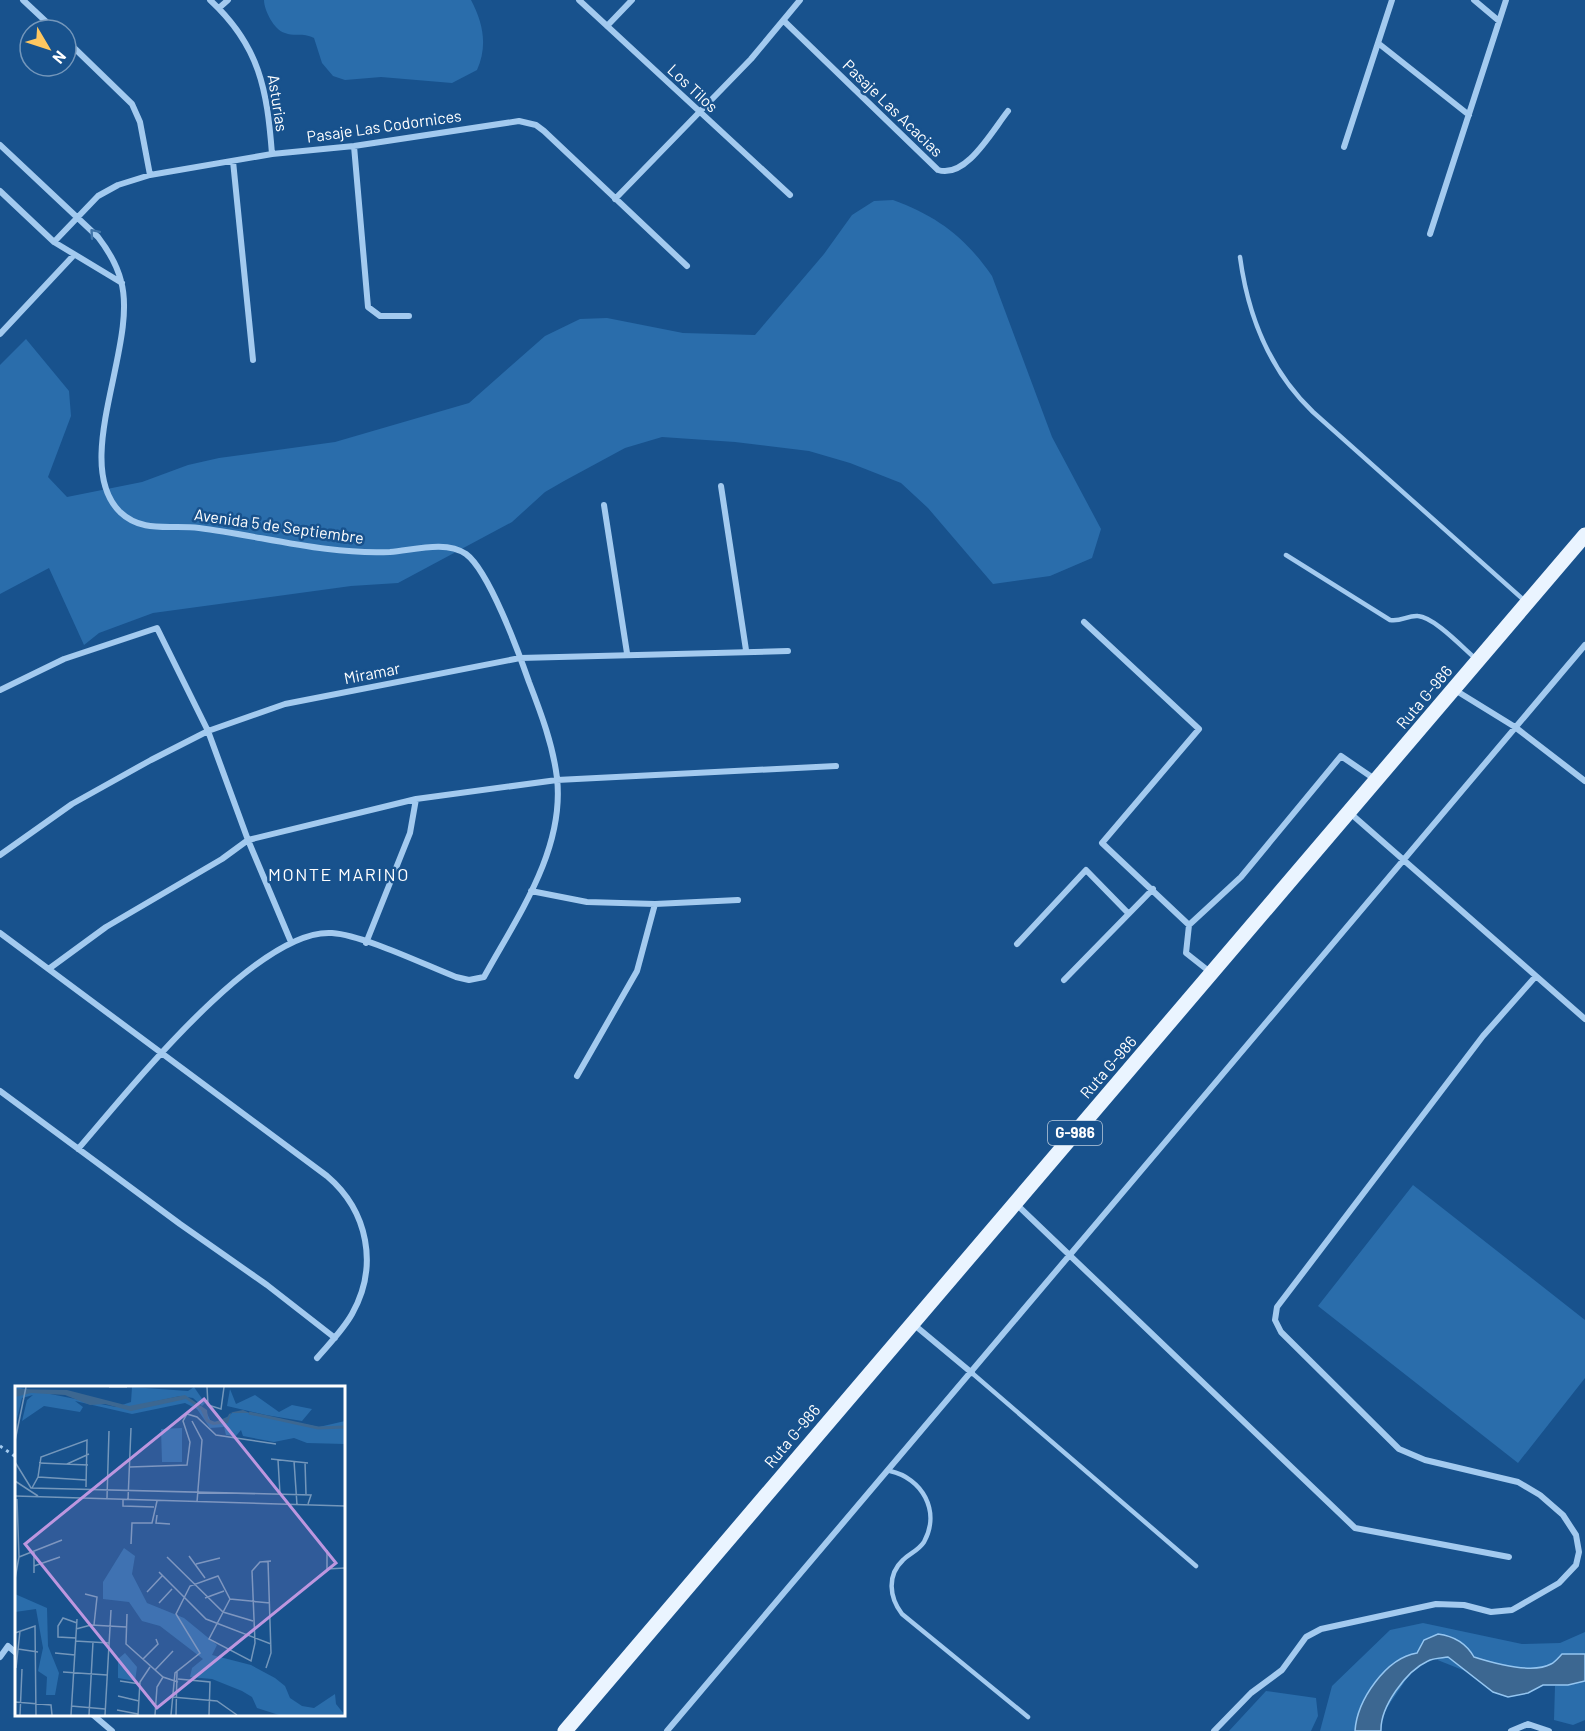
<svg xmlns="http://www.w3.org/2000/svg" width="1585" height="1731" viewBox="0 0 1585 1731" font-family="Barlow,sans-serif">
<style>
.green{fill:#2a6dab}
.water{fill:#3c6791;stroke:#95c6f1;stroke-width:1.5}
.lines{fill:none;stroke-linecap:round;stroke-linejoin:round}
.path{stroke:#a3caef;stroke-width:3;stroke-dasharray:3 4.5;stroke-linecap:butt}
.service{stroke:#a3caef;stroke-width:4.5}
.minor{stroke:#a3caef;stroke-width:6}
.primary{stroke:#eaf4ff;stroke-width:15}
.oneway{stroke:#4276aa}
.labels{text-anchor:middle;stroke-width:5;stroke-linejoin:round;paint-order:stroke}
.shield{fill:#18528d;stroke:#bacbdd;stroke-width:1.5}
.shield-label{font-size:15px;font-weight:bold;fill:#fff}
.street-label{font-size:16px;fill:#fff;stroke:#18528d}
.neighbourhood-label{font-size:18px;letter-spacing:1.5px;fill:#fff;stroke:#18528d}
.inset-river{fill:none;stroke:#3c6791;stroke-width:3}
.inset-road{fill:none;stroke:#7497bb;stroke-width:1.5}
.view{fill:#bd96df;fill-opacity:0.15;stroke:#bd96df;stroke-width:3}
.inset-edge{fill:none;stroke:#fff;stroke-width:3}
</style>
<rect width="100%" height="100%" fill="#18528d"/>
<path class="green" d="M264,0h207c12,23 17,45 6,70l-25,13 -71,-6 -36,3 -12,-4 -11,-13 -8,-25c-12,-6 -19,-1 -29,-5 -11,-3 -21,-23 -21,-33z
M893,200c44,16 72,37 99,76l60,161 49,92 -9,29 -42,18 -57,8 -65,-76 -27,-25 -51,-20 -41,-12 -74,-9 -73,-5 -37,11 -61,33 -19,11 -33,30 -114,61 -47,3 -198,27 -54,20 -15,12 -35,-77 -49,26v-229l26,-26 43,52 2,25 -23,61 19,20 75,-15 46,-17 31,-7 116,-16 134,-39 76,-67 35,-17 27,-1 76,15 72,2 69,-81 28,-39 22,-14z
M1413,1185l172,135v58l-67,85 -200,-157z
M1423,1623l99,21 38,-1 25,-11v38l-82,16 -68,-27 -19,6 -45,66h-51l12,-45 58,-56z
M1585,1681v39l-12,5 -19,-5 1,-34z
M1266,1691l50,7 2,18 -7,15h-82z"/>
<path class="water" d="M1438,1634c16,2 28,9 36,23 19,6 59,17 77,7 4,-2 8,-7 11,-10h23v27l-17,4h-25l-15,8 -20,4 -15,-5 -45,-35c-6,1 -15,1 -20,4 -22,10 -48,46 -47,70h-26c2,-31 31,-73 62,-78l7,-13z"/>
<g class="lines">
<path class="path" d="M0,1446l16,11"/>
<path class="service" d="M1240,257c8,59 29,113 73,155l212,189
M1286,555l104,65c11,2 18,-5 28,-4 16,1 45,32 58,43
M972,1373l224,193
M890,1471c32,7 51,40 34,71 -6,9 -14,11 -21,18 -16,15 -14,37 -1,54l126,103"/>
<path class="minor" d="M23,0l32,30
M210,0c50,46 57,90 62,154
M579,0l211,195
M1474,0l25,21
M219,8l9,-8
M784,21l154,149c28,9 54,-39 70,-59
M607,26l25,-26
M66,40l66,64 8,18 10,53
M1378,43l91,72
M0,145l98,92c10,13 19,28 23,44 18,63 -51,181 -1,231 23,22 51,12 79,16 63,8 127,27 191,24 24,-2 56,-12 76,2 23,17 53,99 63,128 12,31 24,63 28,96 8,72 -40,139 -73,199l-15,3 -13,-3c-31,-12 -93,-42 -124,-44 -76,-5 -206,161 -254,216
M354,146l14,161 12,9h29
M1344,147l48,-147
M233,161l20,199
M0,191l54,51 68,41
M615,199l136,-140 49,-59
M1430,234l76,-234
M54,242l44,-46 20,-11 32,-10 122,-21 82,-8 165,-25 17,4 8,6 143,135
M0,334l73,-78
M721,486l25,164
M604,505l23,148
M1084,622l115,107 -97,114 87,82 -3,28 24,19
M0,690l64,-31 93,-31 51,103 40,109 43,102
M1455,690l60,37 70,54
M1350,813l235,206
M0,855l72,-51 79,-44 57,-29 77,-27 235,-46 268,-7
M531,891l56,11 68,2 83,-4
M1189,925l52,-48 100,-121 35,24
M0,933l327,243c41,35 52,90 25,138 -9,16 -23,30 -35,44
M366,943l44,-110 6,-34
M1017,944l69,-74 42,43
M50,968l56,-41 116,-68 26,-19 168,-41 141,-19 279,-14
M1064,980l89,-91
M577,1076l60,-105 18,-67
M0,1091l180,133 87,61 68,53
M1015,1203l340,325 154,29
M912,1323l60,50
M0,1657l8,-11 8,7
M92,1714l20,17
M667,1731c308,-360 611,-725 918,-1086
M1214,1731l37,-38 31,-23 24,-33 15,-8 115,-25 28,1 27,7 21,-2 47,-27 17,-18 3,-13 -3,-17 -13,-20 -23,-20 -22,-13 -93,-22 -26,-11 -118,-117 -6,-12 2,-13 206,-271 53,-60
M1511,1731l17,-7 21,7"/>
<path class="primary" d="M565,1731l1020,-1196"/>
</g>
<defs><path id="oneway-chevron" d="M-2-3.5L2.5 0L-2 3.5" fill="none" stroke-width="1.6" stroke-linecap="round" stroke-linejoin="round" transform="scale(1.5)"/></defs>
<use class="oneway" href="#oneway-chevron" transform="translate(94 233) rotate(-131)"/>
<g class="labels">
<rect class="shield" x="1048" y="1121" width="54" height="24" rx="4.5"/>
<g class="shield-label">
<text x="1075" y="1138">G-986</text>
</g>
<g class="street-label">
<text transform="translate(693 88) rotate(43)" y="6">Los Tilos</text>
<text transform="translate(278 103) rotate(81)" y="6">Asturias</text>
<text transform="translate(893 108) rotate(44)" y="6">Pasaje Las Acacias</text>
<text transform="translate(384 126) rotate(-8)" y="6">Pasaje Las Codornices</text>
<text transform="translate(279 526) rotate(8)" y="6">Avenida 5 de Septiembre</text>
<text transform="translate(372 673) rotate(-11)" y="6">Miramar</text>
<text transform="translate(1424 697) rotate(-50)" y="6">Ruta G-986</text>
<text transform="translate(1108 1067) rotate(-49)" y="6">Ruta G-986</text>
<text transform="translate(792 1436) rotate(-50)" y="6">Ruta G-986</text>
</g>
<g class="neighbourhood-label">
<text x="339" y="881">MONTE MARINO</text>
</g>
</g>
<g transform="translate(15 1386)">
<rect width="330" height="330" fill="#18528d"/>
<path d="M0,1l101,20 15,-5 1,-15 56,4 6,-4 11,16 -3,3 -9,-8 -13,-2 -32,7 39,-5 19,13 5,11 11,-1 10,-8h18l69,14 26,-6v23l-38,-1 -13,-5 -20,4 -31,-6 -2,-6 -5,6 -10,-1 -2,-8 -14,1 -13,-19 -12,-6 -53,11 -57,-13 8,6 -3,5 -36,-6 -22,15 5,-21 6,-5 -11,3 -7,29zM215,3l6,15 19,-9 24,17 13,-7 20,4 -10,12 -36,-6 -39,-9zM167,42v34h-20l-1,-33zM109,162l11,8 -3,18 15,29 37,15 33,27 -5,10 39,10 24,13 10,8 5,12 12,8 12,2 21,-14 1,10 8,10 -65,1 -22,-7 -5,-11 -10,-6 -30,-12 -22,-2 2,-9 11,-9 -43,-33 -18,-5 -13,-19 -26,-3v-17zM0,208l32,14 1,38 11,27 -4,22h-9l1,-18 -9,-6 5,-23 -7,-39 -21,3zM110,267l12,14 -2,14 -17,-3v-19z" fill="#2a6dab"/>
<path d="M0,3l52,1 62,16 56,-11 22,15 1,9 7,3 12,-5 -1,4 3,-7 4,-2 10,-2 7,3h-19l-3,10 -15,2 -7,-3 -5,-12 -15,-11 -55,12 -26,-7 -15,1 -25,-10 -34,-2 -16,4z" fill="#3c6791"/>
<path class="inset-river" d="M234,27l69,15 27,-1"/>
<path class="inset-road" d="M94,1h18M192,1l1,18 13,4 3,-22M177,35l10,19 -5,62M0,55l11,-54M256,73l37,4M263,74l2,34M279,75l3,44M0,76l16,26 280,7 -3,9M290,76l1,32M24,77l49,2M52,78l22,-10M115,81l57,-2 3,-23 -7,-21 4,-7 10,3 19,18 60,9M23,91l48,3M0,95l23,15M17,102l6,-11 3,-20 46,-17 -1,47M0,110l330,10M92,112l2,-67M108,114v6l31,1M113,114l3,-72M142,129l-1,8 14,1M116,158l1,-21h20l5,-22M312,164v19l18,-1M174,170l16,22M4,171l43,-17M152,171l56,55 30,9M181,178l24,-6M19,180l26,-9M144,186l47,47 65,25M19,187v-22M0,193l4,-22 -2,-58M132,206l15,-16M70,208l12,3 -3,28M190,212l19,-7M215,213l-21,40 42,22 4,-18 -3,-72 8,-9 11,-1M144,217l13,-14M112,228l-1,30 37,33 15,5M61,243l15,-4 35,2M0,247l20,-7 1,89M61,252l-18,-1v-11l5,-8 14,5M60,255l34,2M3,263l20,3M40,267l20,2M128,273l15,-15 -2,-5M1,282l4,-37M251,282l5,-15 -3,-92M140,284l18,-19M48,286l44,3M163,293l32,3 -1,33M105,295l20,3M103,310l21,5M157,311l45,4 20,14M0,316l36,3 1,10M56,320l34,3M102,324l21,4M5,329l2,-46M56,329l6,-96M74,329l4,-73M90,329l6,-105M123,329l2,-33 10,-15M140,329l2,-28 6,-10M156,329l4,-42 25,-20 -24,-39 14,-28 28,-10 12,23 40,4M161,329l1,-43"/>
<path class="view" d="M189,13l132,164 -179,145 -132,-164z"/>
<rect width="330" height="330" class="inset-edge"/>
</g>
<g transform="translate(48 48) rotate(129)"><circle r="28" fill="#18528d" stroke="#7497bb" stroke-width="1.5"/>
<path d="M0-4.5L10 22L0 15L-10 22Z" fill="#ffc760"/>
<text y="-9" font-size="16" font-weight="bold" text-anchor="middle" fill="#ffffff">N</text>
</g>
</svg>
